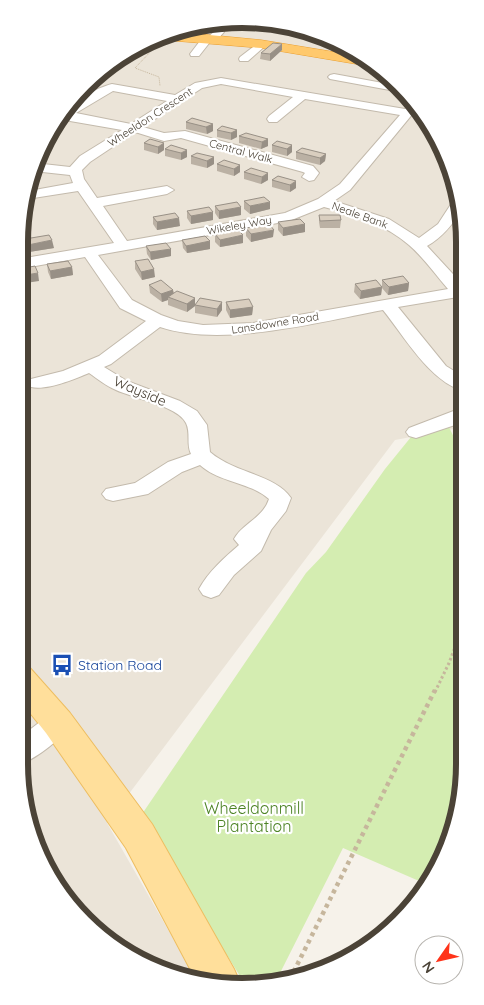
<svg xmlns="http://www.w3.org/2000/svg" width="484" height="1005" viewBox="0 0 484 1005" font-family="Quicksand,sans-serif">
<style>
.residential{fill:#ebe4d8}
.green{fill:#d4edb1}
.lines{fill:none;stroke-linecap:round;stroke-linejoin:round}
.minor-casing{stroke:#c3baac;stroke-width:2}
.major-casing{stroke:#eebe61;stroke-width:2}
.highway-casing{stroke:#ea9f30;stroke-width:1}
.path-far3{stroke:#c6b69c;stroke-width:1;stroke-dasharray:1 1;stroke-linecap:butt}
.path-far2{stroke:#c6b69c;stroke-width:2.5;stroke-dasharray:2 2;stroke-linecap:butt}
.path-far1{stroke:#c6b69c;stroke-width:3;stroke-dasharray:2.5 2.5;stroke-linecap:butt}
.path{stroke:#c6b69c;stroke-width:4.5;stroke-dasharray:4 4;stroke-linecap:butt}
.minor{fill:#fff;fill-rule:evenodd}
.major{fill:#ffdf9b;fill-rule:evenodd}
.highway{fill:#ffc96d;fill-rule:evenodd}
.wall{fill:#bbb1a4}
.shaded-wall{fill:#989086}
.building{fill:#d9cebf;stroke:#989086}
.labels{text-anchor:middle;stroke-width:4.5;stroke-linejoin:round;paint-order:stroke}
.far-street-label{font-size:11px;fill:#4b4337;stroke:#fff}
.street-label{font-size:14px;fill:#4b4337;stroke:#fff}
.transit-label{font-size:14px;fill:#164399;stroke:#fff;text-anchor:start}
.near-park-label{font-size:16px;fill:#4c8324;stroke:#fff}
.rim{fill:none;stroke:#4b4337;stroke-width:6}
</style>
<rect width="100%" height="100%" fill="#f6f2ea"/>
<path class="residential" d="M242,19l86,17 50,29 41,41 29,50 15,57 1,214 -69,13 -288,383 91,159 -68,-26 -65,-57 -34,-64 -12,-72v-521l17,-86 48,-72 73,-48z"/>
<path class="green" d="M448,425l13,27 3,1 1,310 -17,86 -22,35 -83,-36 -68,135 -30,1 -105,-167 166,-244 20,-21 59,-83 26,-32z"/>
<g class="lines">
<g class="minor-casing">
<path id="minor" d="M219,23l5,9 -8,9 -6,1 -11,14h-8l-1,-2 13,-17 6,-1 5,-4 -4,-7z
M261,41l4,1 1,2 -1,2 -17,15h-8l-1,-2 1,-2z
M334,74l65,12 7,7 -76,-14 -2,-2 2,-2z
M221,78l184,31 9,-8 5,5 -69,84 -16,11 55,18 30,19 19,-14 17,-26 4,-1 3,12c-9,15 -19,28 -35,37l37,40v10l-66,11 48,59 18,11v14c-34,-9 -60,-55 -81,-81 -64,12 -161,38 -223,17l-49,37 -7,3 23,14 53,20 17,10 10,14 3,27c24,21 66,23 81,46l-5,13 -15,19 -10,21 -27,24 -15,20 -8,3 -8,-3 -4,-6c10,-18 25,-31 40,-44l-5,-6c9,-16 29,-21 35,-40 -19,-17 -49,-16 -69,-34l-18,7 -34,22 -35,7 -7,-2 -4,-5 4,-5 29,-6 33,-21 23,-8c-5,-10 0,-21 -5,-31 -8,-17 -53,-25 -70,-33 -10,-4 -18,-11 -27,-17 -14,6 -43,18 -58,14l-2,-4 2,-4 32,-8 36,-15 47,-35 -26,-13 -35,-51 -66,12v-10l95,-16 -36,-52 -51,8 2,-8 44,-8 -3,-8 -37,-4 1,-8 36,4 10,-11 42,-26 -52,-9 -7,-6c10,-14 33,-27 49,-31l63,11 20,-12zM221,84l72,13 -24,19 -2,3 2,3h8l28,-23 95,16 -60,69 -22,15 -33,14 -158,28 -24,-35 64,-12 7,-4 -7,-4 -70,12 -13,-19 -2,-9 8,-8 45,-30 29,9 17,-3 122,34 2,1 -3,4 7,4 5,-1 5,-7 -6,-7 -128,-35 -21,2 -21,-6 59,-39zM113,91l54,10 -36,23 -55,-11zM324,207c30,8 61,17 85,38 15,13 26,29 39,44l-195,34 -50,2 -25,-4 -17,-6 -29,-15 -34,-45 191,-34z
M464,407v15l-48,16 -7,-2 -3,-4 3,-4z
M58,712l9,3 4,8c-7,15 -36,36 -52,42v-27l30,-23z"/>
</g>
<g class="major-casing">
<path id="major" d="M19,665l11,3 40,45 82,111 82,145 6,14 -43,-1 -71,-134 -80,-115 -27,-34z"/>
</g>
<g class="highway-casing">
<path id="highway" d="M178,32l83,8 104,17 14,9 -5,1 -113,-19 -109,-9 5,-3z"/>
</g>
<path class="path-far3" d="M233,29l16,-9
M155,47l-20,21 24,9 1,9"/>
<path class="path-far2" d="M456,430l8,18"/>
<path class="path-far1" d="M435,692l14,-29 16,-42"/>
<path class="path" d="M290,979l145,-289"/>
<use href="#minor" class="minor"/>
<use href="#major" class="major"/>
<use href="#highway" class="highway"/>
</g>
<path class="wall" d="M282,50l-12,11 -10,-2 1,-6z
M192,118l21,13 -6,3 -21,-5v-7z
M217,130h20v7l-6,3 -14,-3z
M239,136l29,3v7l-7,3 -22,-6z
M150,139l14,11 -6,4 -14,-4v-7z
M171,145l16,12 -6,3 -16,-4v-7z
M272,145h20v7l-5,4 -15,-4z
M296,152l30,2 -1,7 -5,4 -24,-6z
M191,156l23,1v7l-7,4 -16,-4z
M217,164l23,1v7l-6,4 -17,-5z
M244,172l24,1v7l-7,4 -17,-5z
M278,176l18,12 -6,4 -18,-5v-7z
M244,201l26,8 -20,5 -6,-5z
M215,206l26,9 -22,4 -4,-6z
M187,211l26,9 -22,4 -4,-6z
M319,215l22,5 -1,8h-20l-1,-6z
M153,217l27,9 -23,4 -4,-6z
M278,222l27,2v8l-22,4 -5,-6z
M246,228l27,9 -22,5 -5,-6z
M215,234l28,9 -23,4 -5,-5z
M25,239l29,9 -25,4 -3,-5z
M182,240l28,1v8l-23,4 -4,-5z
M146,246l25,3v7l-20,4 -4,-6z
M135,261l20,16 -13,3 -7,-11z
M47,264l25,3 1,8 -22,4 -3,-7z
M382,280l27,3 -1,8 -20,4 -6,-7 -1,7 -21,4 -6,-7 1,-8 27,3z
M149,285l24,5 1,3 22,11 26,6 -5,7 -22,-4v-7l-8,6 -19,-7v-5l-6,2 -12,-9z
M226,302l27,5 -1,8 -22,3 -4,-8z"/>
<path class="shaded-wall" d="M282,44v6l-12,11v-7z
M213,124v7l-6,3 -1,-7z
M237,130v7l-6,3v-7z
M268,139v7l-7,3 1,-7z
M164,143v7l-6,4v-7z
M292,145v7l-5,4v-7z
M187,150v7l-6,3v-7z
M326,154l-1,7 -5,4v-7z
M214,157v7l-7,4v-7z
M240,165v7l-6,4v-7z
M268,173v7l-7,4 1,-7z
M296,181v7l-6,4v-7z
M270,202v7l-20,5v-8z
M241,207v8l-22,4v-8z
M213,212v8l-22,4v-8z
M179,218l1,8 -23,4v-8z
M305,224v8l-22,4v-8z
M274,230l-1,7 -22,5v-8z
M243,235v8l-23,4v-7z
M52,240l2,8 -25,4 -1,-7z
M210,241v8l-23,4 -1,-7z
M171,249v7l-20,4 -1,-8z
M72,267l1,8 -22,4 -1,-8z
M154,269l1,8 -13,3 -1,-8z
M38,273l1,8 -20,3v-8z
M409,283l-1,8 -20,4 1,-8z
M382,287l-1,8 -21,4 1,-8z
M173,290l1,8 -6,-1v3l-6,2 -1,-8z
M195,298v8l-8,6v-8z
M222,302v8l-5,7v-8z
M253,307l-1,8 -22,3v-8z"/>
<path class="building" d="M273,43l9,1 -12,10 -9,-1z
M192,118l21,6 -7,3 -20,-5z
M222,126l15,4 -6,3 -14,-3z
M246,133l22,6 -6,3 -23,-6z
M150,139l14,4 -6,4 -14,-4z
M277,141l15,4 -5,4 -15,-4z
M171,145l16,5 -6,3 -16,-4z
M302,148l24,6 -6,4 -24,-6z
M197,153l17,4 -7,4 -16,-5z
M224,160l16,5 -6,4 -17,-5z
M251,168l17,5 -6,4 -18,-5z
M278,176l18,5 -6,4 -18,-5z
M264,197l6,5 -20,4 -6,-5z
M237,202l4,5 -22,4 -4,-5z
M209,207l4,5 -22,4 -4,-5z
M175,213l4,5 -22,4 -4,-5z
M319,215h21l1,5 -21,1z
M300,219l5,5 -22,4 -5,-6z
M269,224l5,6 -23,4 -5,-6z
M238,230l5,5 -23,5 -5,-6z
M49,235l3,5 -24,5 -3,-6z
M205,236l5,5 -24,5 -4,-6z
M166,243l5,6 -21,3 -4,-6z
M148,259l6,10 -13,3 -6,-11z
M68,261l4,6 -22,4 -3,-7z
M35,266l3,7 -19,3v-7z
M403,276l6,7 -20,4 -7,-7z
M161,280l12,10 -12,4 -12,-9z
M376,280l6,7 -21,4 -6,-7z
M177,291l18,7 -8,6 -19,-7z
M200,298l22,4 -5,7 -22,-4z
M249,299l4,8 -23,3 -4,-8z"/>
<defs>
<g id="bus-bare" transform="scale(1.725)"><path d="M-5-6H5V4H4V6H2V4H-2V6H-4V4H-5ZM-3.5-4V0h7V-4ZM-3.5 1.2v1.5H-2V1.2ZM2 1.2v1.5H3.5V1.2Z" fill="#1a4fb4" stroke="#fff" stroke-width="2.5" paint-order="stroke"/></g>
</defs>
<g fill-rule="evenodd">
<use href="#bus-bare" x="62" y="665"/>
</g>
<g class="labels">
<g class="far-street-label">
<text transform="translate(150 117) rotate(-33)" y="4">Wheeldon Crescent</text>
<text transform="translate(241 151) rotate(15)" y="4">Central Walk</text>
<text transform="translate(360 215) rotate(20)" y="4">Neale Bank</text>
<text transform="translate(239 225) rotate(-10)" y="4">Wikeley Way</text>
<text transform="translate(275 323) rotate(-9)" y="4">Lansdowne Road</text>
</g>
<g class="street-label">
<text transform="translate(140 391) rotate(23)" y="5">Wayside</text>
</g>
<g class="transit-label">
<text x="78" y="670">Station Road</text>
</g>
<g class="near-park-label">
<text x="254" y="814">Wheeldonmill<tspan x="254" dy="18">Plantation</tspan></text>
</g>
</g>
<path d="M0 0H484V1005H0ZM242 28H242A214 214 0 0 1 456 242V764A214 214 0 0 1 242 978H242A214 214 0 0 1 28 764V242A214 214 0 0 1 242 28Z" fill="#fff" fill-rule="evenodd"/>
<path class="rim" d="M242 28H242A214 214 0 0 1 456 242V764A214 214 0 0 1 242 978H242A214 214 0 0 1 28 764V242A214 214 0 0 1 242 28Z"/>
<g transform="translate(439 960) rotate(236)"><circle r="24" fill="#ffffff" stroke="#b7b4af"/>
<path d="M0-4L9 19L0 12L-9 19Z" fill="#ff3319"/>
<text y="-8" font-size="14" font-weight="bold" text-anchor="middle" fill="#4b4337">N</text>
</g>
</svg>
